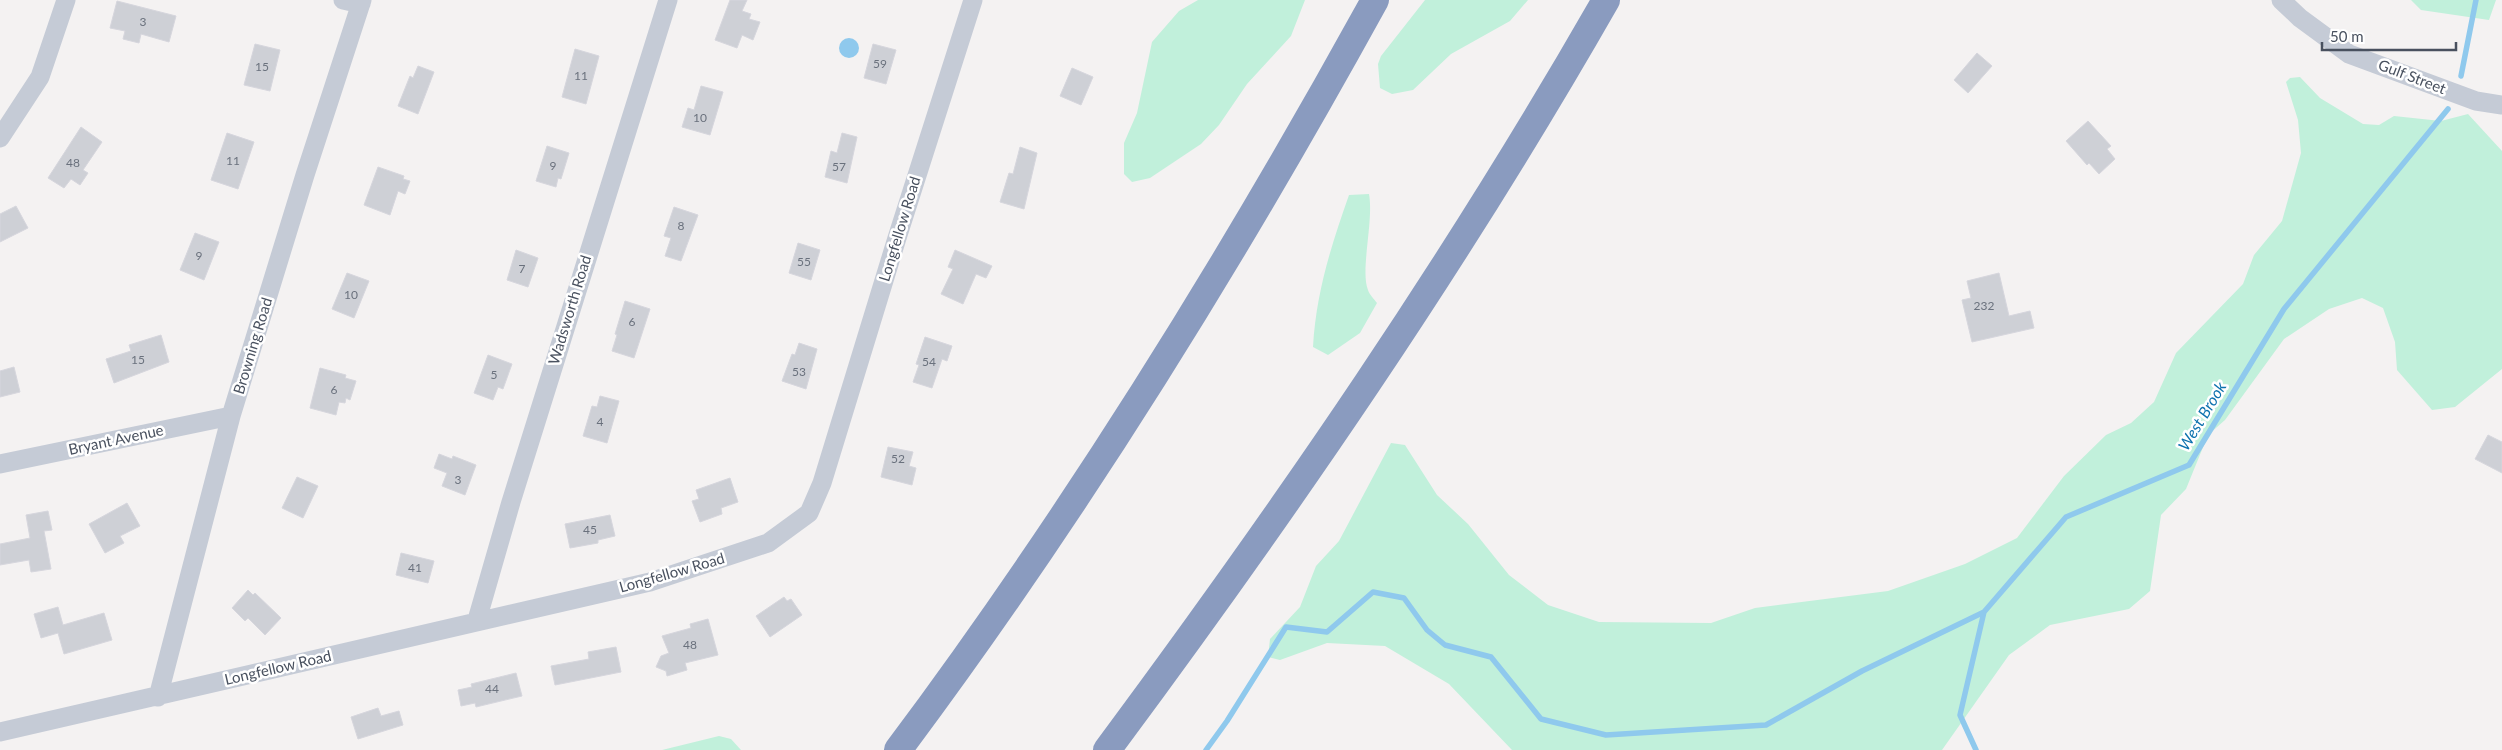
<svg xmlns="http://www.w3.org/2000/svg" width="2502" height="750" viewBox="0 0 2502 750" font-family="Lato,sans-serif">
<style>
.green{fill:#c1f0db}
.water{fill:#8fc9ed}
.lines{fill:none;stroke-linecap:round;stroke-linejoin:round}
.stream{stroke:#8fc9ed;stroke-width:5.5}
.building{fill:#ced0d6;stroke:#d6d6dd}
.minor{stroke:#c5cbd6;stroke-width:19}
.highway{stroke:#8a9bbf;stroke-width:28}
.labels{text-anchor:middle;stroke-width:5;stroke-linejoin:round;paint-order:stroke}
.number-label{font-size:12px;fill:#6a717d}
.street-label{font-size:15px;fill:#49515f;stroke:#fff}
.water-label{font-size:16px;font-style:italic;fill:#0d71ae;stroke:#fff}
</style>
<rect width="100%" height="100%" fill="#f4f2f2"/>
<path class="green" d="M1198,0h107l-14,36 -44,48 -28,41 -18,19 -51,34 -18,4 -8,-8v-31l13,-30 15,-71 27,-31z
M1425,0h103l-18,21 -59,33 -38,36 -21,4 -12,-6 -2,-24 3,-8z
M2411,0h85l-7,20 -68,-10z
M2300,77l20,21 43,26 16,1 15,-9 47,5 27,-7 34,37v218l-47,38 -23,3 -35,-40 -2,-28 -12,-34 -21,-10 -33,11 -45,30 -59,81 -17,15 -22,54 -25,26 -11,76 -21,18 -79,16 -41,30 -67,95h-430l-63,-66 -64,-38 -58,-3 -47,17 -12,-3 2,-18 30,-32 16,-41 23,-25 52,-98 14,2 32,50 31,29 41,51 39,30 51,17 112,1 44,-15 133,-17 77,-27 52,-26 47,-62 42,-41 25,-12 23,-21 22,-49 67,-69 11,-29 28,-34 19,-68 -3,-33 -12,-38 4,-4z
M1369,194c5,27 -9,76 -1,96 1,4 6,9 9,13l-17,30 -32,22 -15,-8c3,-54 18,-101 36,-152z
M719,736l12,3 10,11h-79z"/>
<path class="water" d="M839 48a10 10 0 1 1 20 0a10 10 0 1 1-20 0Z"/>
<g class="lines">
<path class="stream" d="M2461,76l15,-76
M1206,750l21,-29 59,-94 41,5 46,-40 31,6 23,32 18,15 46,12 50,62 65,16 160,-10 96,-54 122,-59
M1976,750l-16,-35 24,-103 82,-95 123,-52 95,-156 164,-200"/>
</g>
<path class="building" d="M730,0h17l-5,11 9,3 -2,5 11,3 -7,18 -11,-5 -5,13 -22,-8z
M117,1l59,15 -7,26 -28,-8 -2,9 -16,-4 2,-8 -15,-3z
M255,44l25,6 -10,41 -26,-6z
M873,44l23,6 -10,34 -22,-6z
M575,49l24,7 -13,48 -24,-7z
M1977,53l15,13 -24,27 -14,-13z
M418,66l16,6 -16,42 -20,-8 12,-30 3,2z
M1072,68l21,9 -12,28 -21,-9z
M701,86l22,6 -13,43 -28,-8 6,-19 6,2z
M2088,121l23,25 -4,3 8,10 -16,15 -10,-11 -2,2 -21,-24z
M81,127l21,15 -19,28 5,3 -8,12 -9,-6 -7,9 -16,-10z
M227,133l27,9 -16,47 -27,-9z
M842,133l15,4 -10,46 -22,-6 6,-26 6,2z
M547,146l22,7 -8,26 -3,-1 -2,9 -20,-6z
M1020,147l17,6 -13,56 -24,-7 9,-29 4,1z
M378,167l26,9 -1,3 7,2 -5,13 -7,-3 -8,24 -26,-10z
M16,206l12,22 -28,14v-28z
M674,207l24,8 -17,46 -16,-5 6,-18 -7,-2z
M195,233l24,9 -15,38 -24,-10z
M798,243l22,7 -9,30 -22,-7z
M516,250l22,8 -10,29 -21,-7z
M955,250l37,16 -6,12 -10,-4 -13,30 -22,-10 12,-25 -5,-2z
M347,273l22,8 -15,37 -22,-9z
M1999,273l10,43 21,-5 4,17 -62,14 -10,-42 9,-2 -4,-17z
M625,301l25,8 -16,49 -22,-7 5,-16 -2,-1z
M161,335l8,27 -55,21 -8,-24 25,-8 -2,-6z
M925,337l27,9 -5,15 -5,-2 -10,29 -19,-6 6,-17 -3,-1z
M799,343l18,6 -11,40 -24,-8 10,-27 3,1z
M488,355l24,9 -9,25 -5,-2 -5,13 -19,-7z
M14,367l6,25 -20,5v-26z
M320,368l26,7 -1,3 11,3 -6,19 -4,-2 -1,5 -6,-1 -3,13 -26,-7z
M600,396l19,5 -12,42 -24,-7 9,-30 5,1z
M2488,435l14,7v31l-27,-14z
M888,447l25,5 -4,14 7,2 -4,17 -31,-8z
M439,454l13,5 1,-3 23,9 -11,30 -23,-9 5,-13 -13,-5z
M297,477l21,9 -15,32 -21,-10z
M730,478l8,24 -17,6 1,6 -22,8 -8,-21 7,-2 -3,-9z
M127,503l13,23 -20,10 4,7 -19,10 -16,-29z
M48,511l4,19 -8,1 7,38 -20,3 -2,-12 -29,5v-21l30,-6 -4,-23z
M610,515l5,21 -17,4v3l-28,5 -5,-24z
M401,553l33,8 -6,22 -32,-8z
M248,590l5,5 2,-2 26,25 -16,17 -17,-17 -3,3 -13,-13z
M784,597l3,4 4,-2 11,16 -32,22 -14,-21z
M58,607l5,18 41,-12 8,27 -48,14 -6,-21 -17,5 -7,-24z
M708,619l10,36 -33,8 2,7 -20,6 -1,-5 -10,-4 5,-11 8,-3 -7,-17 29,-8 -1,-4z
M616,647l5,25 -66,13 -4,-19 38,-7 -1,-7z
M516,673l6,23 -46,11 -1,-4 -14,3 -3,-16 14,-3 -1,-3z
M378,708l3,8 18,-5 4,14 -45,14 -7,-22z"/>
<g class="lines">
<path class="minor" d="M343,0l18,4
M2281,0l19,18 49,36 127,47 26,4
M0,138l40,-61 26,-77
M0,464l231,-48
M477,620l34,-118 157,-502
M158,697l73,-281 74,-241 57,-175
M0,732l650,-150 118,-39 41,-30 13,-30 75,-245 76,-238"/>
<path class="highway" d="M898,750c178,-238 334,-490 477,-750
M1107,750c179,-241 350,-489 499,-750"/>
</g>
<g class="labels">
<g class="number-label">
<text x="143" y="26">3</text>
<text x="880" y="68">59</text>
<text x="262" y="71">15</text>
<text x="581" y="80">11</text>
<text x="700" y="122">10</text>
<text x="233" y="165">11</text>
<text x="73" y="167">48</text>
<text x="553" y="170">9</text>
<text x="839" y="171">57</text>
<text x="681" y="230">8</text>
<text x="199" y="260">9</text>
<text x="804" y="266">55</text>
<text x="522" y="273">7</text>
<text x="351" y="299">10</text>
<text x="1984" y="310">232</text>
<text x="632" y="326">6</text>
<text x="138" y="364">15</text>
<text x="929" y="366">54</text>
<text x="799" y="376">53</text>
<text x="494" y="379">5</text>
<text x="334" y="394">6</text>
<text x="600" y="426">4</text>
<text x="898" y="463">52</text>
<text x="458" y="484">3</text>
<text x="590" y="534">45</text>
<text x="415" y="572">41</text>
<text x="690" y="649">48</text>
<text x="492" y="693">44</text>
</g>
<g class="street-label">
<text transform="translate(2412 77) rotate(21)" y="5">Gulf Street</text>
<text transform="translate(900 229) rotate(-73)" y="5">Longfellow Road</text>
<text transform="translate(570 310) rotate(-73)" y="5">Wadsworth Road</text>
<text transform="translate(253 346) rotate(-73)" y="5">Browning Road</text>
<text transform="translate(116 440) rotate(-12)" y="5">Bryant Avenue</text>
<text transform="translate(672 573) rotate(-16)" y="5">Longfellow Road</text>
<text transform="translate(278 668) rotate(-13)" y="5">Longfellow Road</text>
</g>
<g class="water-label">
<text transform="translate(2202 416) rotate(-59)" y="6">West Brook</text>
</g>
</g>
<path d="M2322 42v8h134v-8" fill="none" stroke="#49515f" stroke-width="2.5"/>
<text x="2330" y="42" font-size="15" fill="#49515f" stroke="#ffffff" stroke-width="4" paint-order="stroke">50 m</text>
</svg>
